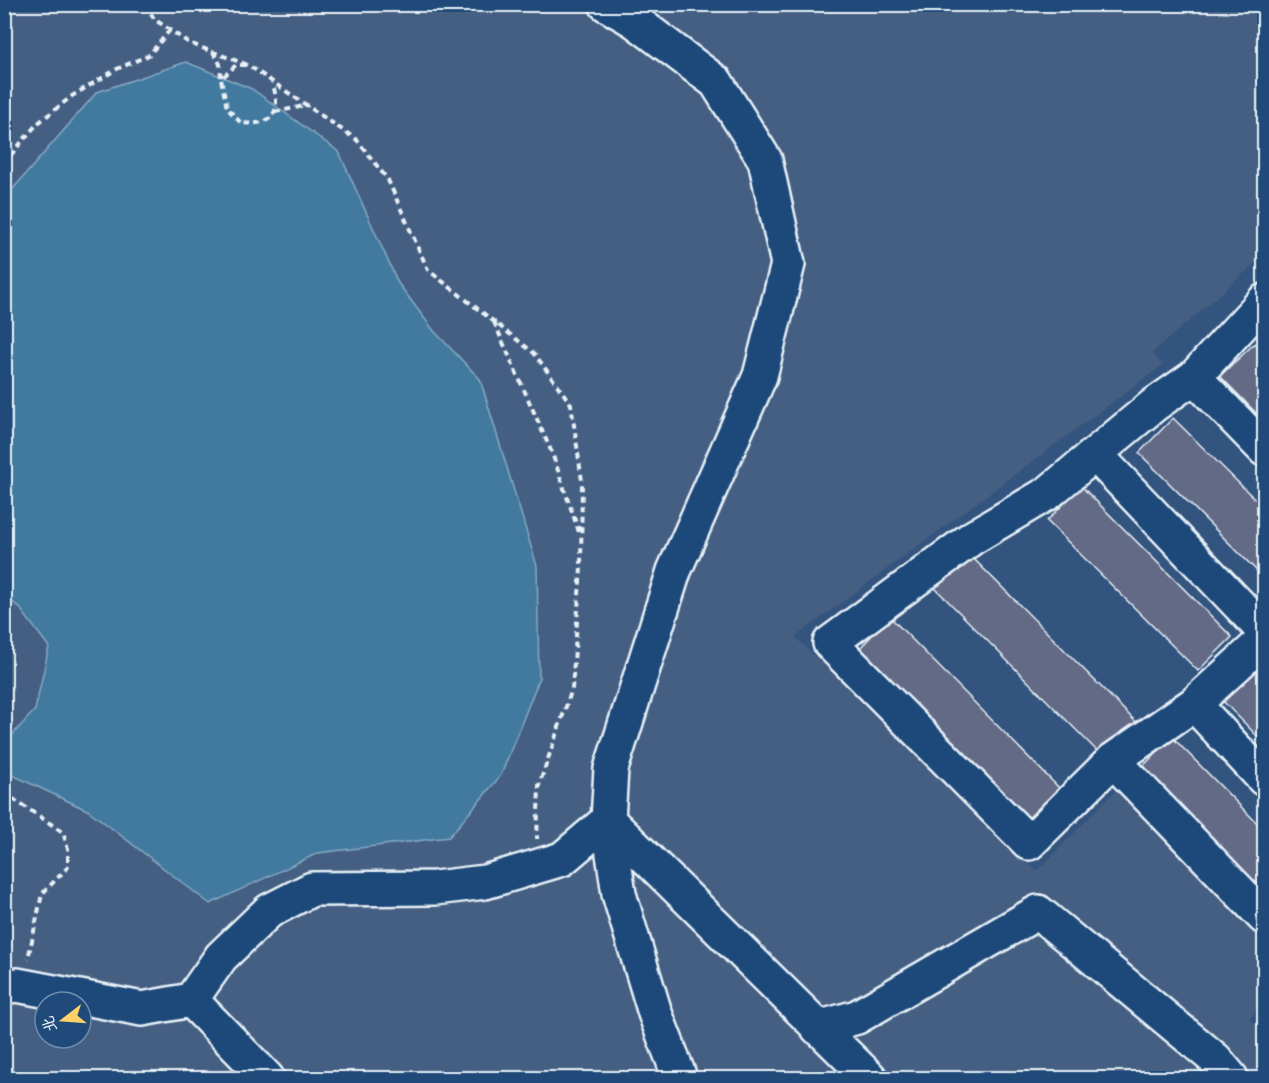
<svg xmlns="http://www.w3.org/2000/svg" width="1269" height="1083" viewBox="0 0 1269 1083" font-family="Sriracha,'LXGW WenKai TC',sans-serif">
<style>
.built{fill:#445e82;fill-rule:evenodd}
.water{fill:#437a9f;stroke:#85aac3;stroke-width:1.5}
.building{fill:#626a86;stroke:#e8f1f8;stroke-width:1.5}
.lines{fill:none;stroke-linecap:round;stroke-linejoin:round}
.minor-casing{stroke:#e8f1f8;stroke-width:38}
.path{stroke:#e8f1f8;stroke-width:4;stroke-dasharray:6 4.5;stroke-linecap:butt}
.minor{stroke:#1f4a7a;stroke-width:33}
</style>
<rect width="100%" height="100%" fill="#33547e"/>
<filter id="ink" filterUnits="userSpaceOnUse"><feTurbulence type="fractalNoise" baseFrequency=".0167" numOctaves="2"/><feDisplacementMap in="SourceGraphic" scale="12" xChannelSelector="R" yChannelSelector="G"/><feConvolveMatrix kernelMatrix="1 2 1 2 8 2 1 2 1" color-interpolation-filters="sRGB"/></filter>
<g filter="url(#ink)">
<path class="built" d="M5,5h1259v251l-112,97 11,12 -368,272 242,234 82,-84 145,146v69l-15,16 15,15v45h-1259zM45,1002h36v36h-36z"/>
<path class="water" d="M186,62l66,27 87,63 59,131 36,48 46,48 57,187 2,113 -38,96 -52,62 -131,16 -108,51 -121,-93 -85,-40 1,-28 30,-33 14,-63 -30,-40 -14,-10v-399l92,-106z"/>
<path class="building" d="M1255,343l9,10v68l-44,-45z
M1173,418l91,90v70l-125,-125z
M1081,486l151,151 -34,34 -151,-150z
M963,548l176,177 -34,34 -176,-177z
M890,617l176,178 -34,34 -176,-177z
M1249,658l15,16v69l-49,-50z
M1172,737l92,93v69l-126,-128z"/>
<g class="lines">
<g class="minor-casing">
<path id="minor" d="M1264,301l-70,76 -40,28 -106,88 -76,45 -142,105 199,200 84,-83 81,-56 70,-64
M1194,377l70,72
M1095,454l169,177
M1194,704l70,75
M1113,760l151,157
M608,820l262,258
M608,820l11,74 36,119 25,65
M4,987l13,-2 125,24 49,-9 30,-43 48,-46 43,-22 123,-1 50,-6 77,-23 46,-39 3,-51 63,-198 86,-195 28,-112 -23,-104 -49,-78 -81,-61 -29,-17
M191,1000l76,78
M818,1028l39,-11 181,-105 177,147 16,19"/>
</g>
<path class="path" d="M146,4l8,15 35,24 59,22 109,75 31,40 40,90 106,83 37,51 11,77 -1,87 -9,121 -33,96 -2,54
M213,52l7,12 1,15
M246,65h-10l-15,14 6,29 14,15c30,3 41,-8 32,-38
M275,112l34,-7
M4,163l33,-39 35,-28 45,-27 32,-14 21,-25
M494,322l58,131 28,82
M4,793l59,39 5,17v18l-26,27 -14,65
M4,1077l2,1"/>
<use href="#minor" class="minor"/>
</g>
</g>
<rect width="1269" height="1083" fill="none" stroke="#1f4a7a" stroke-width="24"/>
<rect x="12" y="12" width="1245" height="1059" fill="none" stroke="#e8f1f8" stroke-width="2" filter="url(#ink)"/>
<g transform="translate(63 1020) rotate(253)"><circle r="28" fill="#1f4a7a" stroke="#6f8dac" stroke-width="1.5"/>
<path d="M0-4.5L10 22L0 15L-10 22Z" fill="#ffd166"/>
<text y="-9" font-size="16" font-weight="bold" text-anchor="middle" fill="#e8f1f8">北</text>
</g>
</svg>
